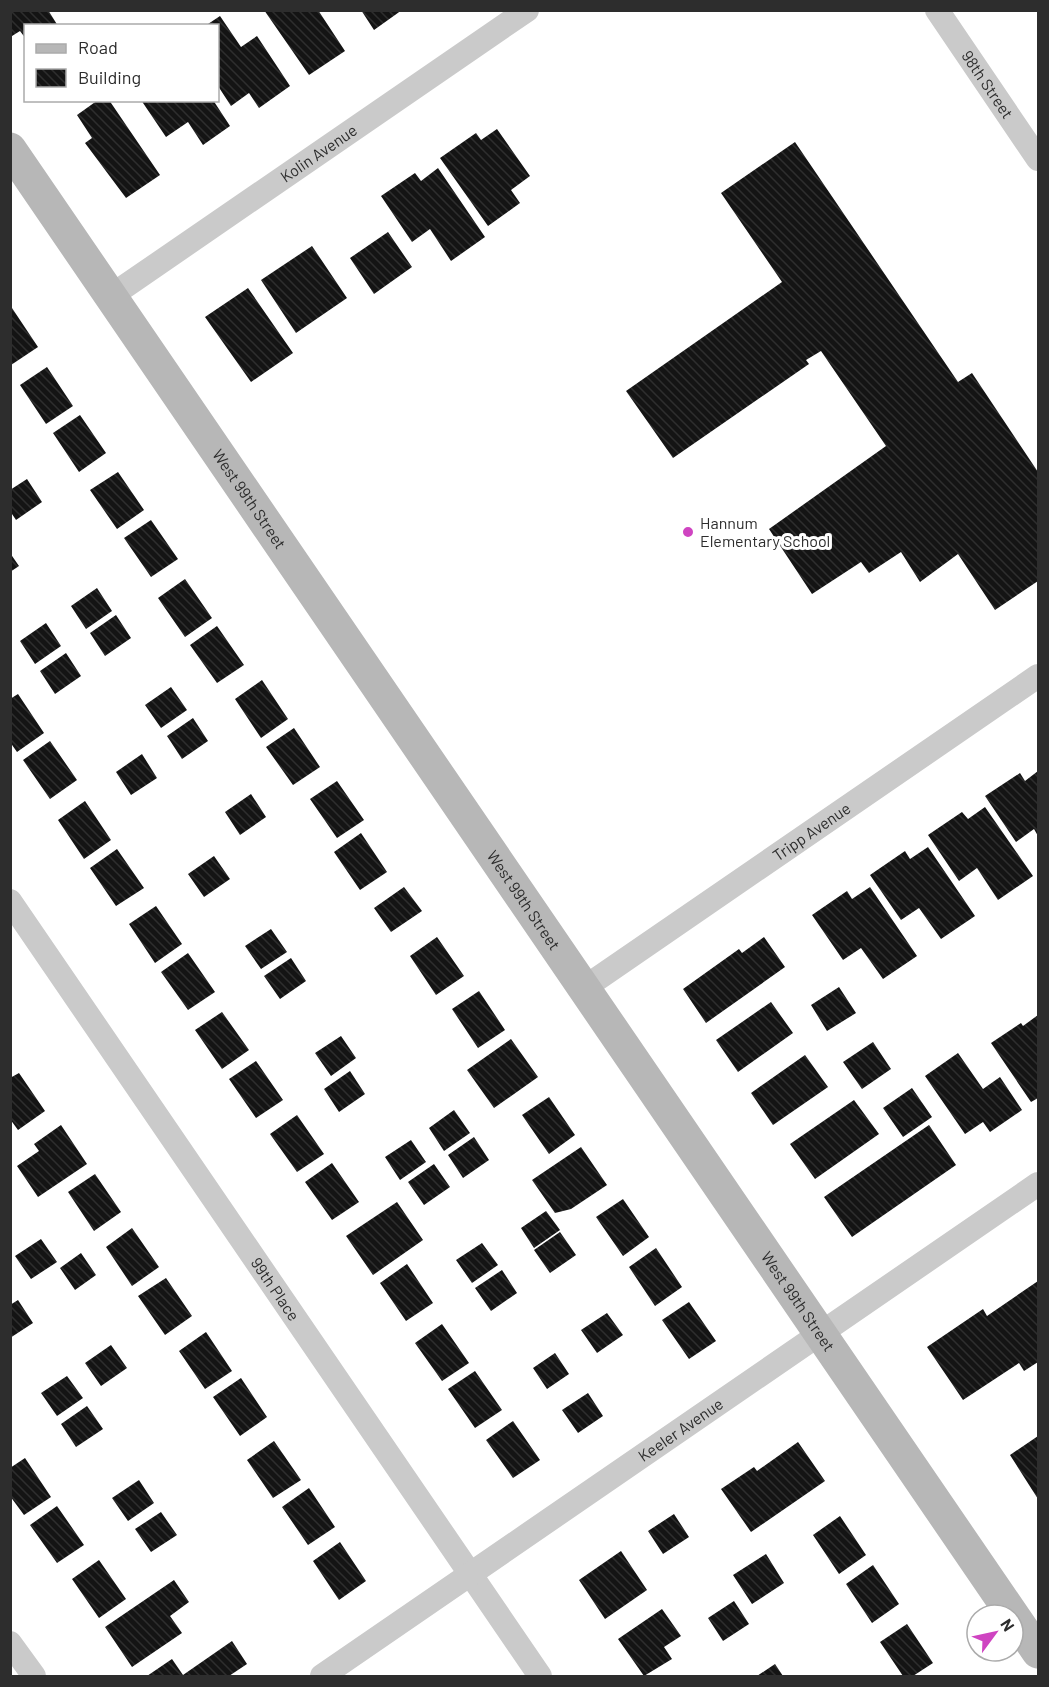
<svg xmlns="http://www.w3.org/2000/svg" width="1049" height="1687" viewBox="0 0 1049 1687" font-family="Barlow,sans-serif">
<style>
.building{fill:url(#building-back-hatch)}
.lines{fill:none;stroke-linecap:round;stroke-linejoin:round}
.street{stroke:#cacaca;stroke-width:24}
.secondary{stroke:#b7b7b7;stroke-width:33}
.poi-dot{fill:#cf44c1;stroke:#fff;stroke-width:2}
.labels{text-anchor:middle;stroke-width:6;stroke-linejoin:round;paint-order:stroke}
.street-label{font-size:16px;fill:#2d2d2d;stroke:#fff}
.poi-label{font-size:16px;fill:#2d2d2d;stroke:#fff;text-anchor:start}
</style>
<defs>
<pattern id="building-back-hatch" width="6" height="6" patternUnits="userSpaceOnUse" patternTransform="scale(1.5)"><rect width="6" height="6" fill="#141414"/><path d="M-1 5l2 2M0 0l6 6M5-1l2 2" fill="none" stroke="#2e2e2e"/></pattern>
</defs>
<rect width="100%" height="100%" fill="#fff"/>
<path class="building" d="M10,10h38l10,16h-32v13l-6,-8 -8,5 -2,-3z
M264,10h54l27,41 -36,24z
M361,10h41l-28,20z
M220,16l21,31 16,-11 33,50 -31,22 -10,-15 -18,13 -13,-20v-60h-13z
M98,100h11l51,75 -34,23 -41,-55 7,-5 -15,-23z
M141,100h72l17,26 -27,19 -15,-23 -22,15z
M497,129l33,47 -19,14 9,13 -32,23 -48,-68 36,-25 5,7z
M795,142l163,240 14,-9 66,99v109l-43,29 -37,-56 -38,28 -19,-30 -32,21 -8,-11 -49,32 -43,-65 117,-83 -65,-95 -15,9 3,4 -136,94 -47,-67 156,-109 -61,-89z
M438,168l47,69 -34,24 -21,-32 -18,13 -31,-46 34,-23 6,8z
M388,232l24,35 -38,27 -24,-36z
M312,246l35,52 -51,35 -35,-53z
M248,288l45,65 -42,29 -46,-65z
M12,308l26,39 -27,18 -1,-56z
M47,367l26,39 -27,18 -26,-39z
M80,415l26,38 -27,19 -26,-39z
M118,472l26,38 -27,19 -27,-39z
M27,479l15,23 -26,18 -6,-9v-21z
M151,520l27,39 -27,18 -27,-39z
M10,553l9,13 -9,6z
M185,579l27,39 -27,19 -27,-39z
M97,588l15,23 -26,18 -15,-23z
M116,615l15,23 -26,18 -15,-23z
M46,623l15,23 -26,18 -15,-23z
M217,626l27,39 -27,18 -27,-38z
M66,653l15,23 -26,18 -15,-23z
M262,680l26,39 -27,19 -26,-39z
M171,687l16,23 -26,18 -16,-23z
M18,694l26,39 -27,19 -7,-10v-43z
M193,718l15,23 -26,18 -15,-23z
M294,728l26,39 -27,18 -27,-38z
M50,741l27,39 -27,19 -27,-39z
M142,754l15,24 -26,17 -15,-23z
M1038,771v65l-4,-7 -18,13 -31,-46 35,-23 5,8z
M337,781l27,39 -27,18 -27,-39z
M251,794l15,23 -26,18 -15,-23z
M85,801l26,39 -27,19 -26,-39z
M985,807l48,69 -35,24 -21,-32 -18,13 -31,-46 34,-23 6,7z
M361,833l26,39 -27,18 -26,-38z
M928,847l47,69 -34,23 -22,-31 -18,12 -31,-45 35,-24 5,8z
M117,849l27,39 -28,18 -26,-38z
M214,856l16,23 -26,18 -16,-23z
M404,887l18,24 -31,21 -17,-24z
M870,887l47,69 -34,23 -22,-31 -18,12 -31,-45 35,-24 5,8z
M156,906l26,38 -27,19 -26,-39z
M271,929l16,23 -26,17 -16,-23z
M437,937l27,39 -28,19 -26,-39z
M764,937l21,30 -79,56 -23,-34 56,-40 3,4z
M188,953l27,39 -27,18 -27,-38z
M291,958l15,23 -26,18 -16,-23z
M839,987l17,26 -29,18 -16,-26z
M479,991l26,39 -27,18 -26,-39z
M771,1002l22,31 -55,39 -22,-32z
M222,1012l27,38 -27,19 -27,-39z
M1038,1015v83l-7,4 -40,-59 30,-20 2,3z
M341,1036l15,22 -25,18 -16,-23z
M511,1039l27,38 -44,31 -27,-38z
M873,1042l18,27 -29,20 -19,-27z
M958,1053l25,36 17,-12 22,33 -32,22 -7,-10 -18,12 -40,-58z
M805,1055l23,32 -55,38 -22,-32z
M256,1061l27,39 -27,18 -27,-39z
M350,1071l15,23 -26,18 -15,-23z
M19,1073l26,38 -27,19 -8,-11v-41z
M912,1088l20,29 -29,20 -20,-29z
M549,1097l26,38 -26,19 -27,-39z
M854,1100l25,34 -64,45 -25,-35z
M454,1110l16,23 -26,18 -15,-23z
M297,1115l27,39 -27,18 -27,-38z
M61,1125l26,39 -49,33 -21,-31 22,-15 -5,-7z
M929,1125l27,40 -104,72 -28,-40z
M474,1137l15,23 -26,18 -15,-23z
M411,1140l15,22 -26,18 -15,-23z
M581,1147l26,38 -36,24 -16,4 -23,-33z
M332,1163l27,39 -27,18 -27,-38z
M434,1164l16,23 -26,18 -16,-23z
M95,1174l26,38 -27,19 -26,-39z
M623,1199l26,38 -26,19 -27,-39z
M397,1202l26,38 -50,35 -27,-39z
M546,1211l14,19 -26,18 -13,-20z
M132,1228l27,39 -27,19 -26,-39z
M560,1232l16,23 -26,18 -16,-23z
M41,1239l16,23 -26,17 -16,-23z
M482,1243l16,22 -26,18 -16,-23z
M656,1248l26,39 -27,19 -26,-39z
M81,1253l15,22 -21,15 -15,-22z
M407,1264l26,39 -27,18 -26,-38z
M502,1270l15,23 -26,18 -16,-23z
M166,1278l26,38 -27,19 -27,-39z
M1038,1281v81l-14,9 -5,-8 -56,37 -36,-53 56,-38 4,7z
M18,1300l15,23 -23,15v-33z
M689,1302l27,39 -27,18 -27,-39z
M607,1313l16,22 -26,18 -16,-23z
M442,1324l27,39 -27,18 -27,-38z
M206,1332l26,39 -27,18 -26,-38z
M111,1345l16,23 -26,18 -16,-23z
M555,1353l14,21 -22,15 -14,-21z
M475,1371l27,39 -27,18 -27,-39z
M67,1376l16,22 -26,18 -16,-23z
M241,1378l26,39 -27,19 -27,-39z
M588,1393l15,23 -25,17 -16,-23z
M87,1406l16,23 -27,18 -15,-23z
M513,1421l27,39 -27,18 -27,-38z
M1038,1436v63l-28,-44z
M274,1441l27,39 -28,18 -26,-38z
M798,1442l27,39 -74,51 -30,-43 33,-22 3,4z
M25,1458l26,39 -27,18 -14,-19v-28z
M139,1480l15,23 -26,18 -16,-23z
M309,1488l26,39 -27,18 -26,-38z
M57,1506l27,39 -27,18 -27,-38z
M161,1512l16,23 -26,17 -16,-23z
M674,1514l15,23 -26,17 -15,-23z
M840,1516l26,39 -27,19 -26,-39z
M340,1542l26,39 -27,19 -26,-39z
M621,1551l26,39 -42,29 -26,-39z
M766,1554l18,29 -32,21 -19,-29z
M99,1560l27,39 -27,19 -27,-39z
M873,1565l26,39 -27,19 -26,-39z
M174,1580l15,22 -19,14 12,17 -50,34 -27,-40z
M734,1601l15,23 -26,17 -15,-23z
M662,1609l19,27 -17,11 8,12 -28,17 -26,-37z
M907,1624l26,39 -20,13h-10l-23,-34z
M232,1641l15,23 -18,12h-82l25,-17 11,16z
M775,1664l8,12h-26z"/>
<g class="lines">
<g class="street">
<path id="s1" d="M937,10l101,149"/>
<path id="s2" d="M111,296l416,-286"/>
<path id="s3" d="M10,901l530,775"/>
<path id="s4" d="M584,988l454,-312"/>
<path d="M10,1643l24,33"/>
<path id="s5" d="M322,1676l716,-492"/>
</g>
<path class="secondary" id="s6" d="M10,149l1028,1503"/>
</g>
<circle class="poi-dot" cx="688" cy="532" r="6"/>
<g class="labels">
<g class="street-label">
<text dy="6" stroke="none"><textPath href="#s1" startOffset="90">98th Street</textPath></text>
<text dy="6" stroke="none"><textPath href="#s2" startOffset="252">Kolin Avenue</textPath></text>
<text dy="6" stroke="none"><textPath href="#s6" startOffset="424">West 99th Street</textPath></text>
<text dy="6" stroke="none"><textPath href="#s4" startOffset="276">Tripp Avenue</textPath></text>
<text dy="6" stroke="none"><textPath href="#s6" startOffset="910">West 99th Street</textPath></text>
<text dy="6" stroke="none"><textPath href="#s3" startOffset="470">99th Place</textPath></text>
<text dy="6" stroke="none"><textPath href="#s6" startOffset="1396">West 99th Street</textPath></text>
<text dy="6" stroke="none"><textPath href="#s5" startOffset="435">Keeler Avenue</textPath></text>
</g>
<g class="poi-label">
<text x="700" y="529">Hannum<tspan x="700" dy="18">Elementary School</tspan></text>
</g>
</g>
<rect width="1049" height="1687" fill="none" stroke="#2d2d2d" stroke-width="24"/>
<rect x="24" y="24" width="195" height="78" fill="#ffffff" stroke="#ababab" stroke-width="1.5"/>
<rect x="36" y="44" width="30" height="9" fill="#b7b7b7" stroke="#ababab" stroke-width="1.5"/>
<text x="78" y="54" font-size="18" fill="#2d2d2d">Road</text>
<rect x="36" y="69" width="30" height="18" fill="url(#building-back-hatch)" stroke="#ababab" stroke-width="1.5"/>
<text x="78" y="84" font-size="18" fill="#2d2d2d">Building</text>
<g transform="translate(995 1633) rotate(57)"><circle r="28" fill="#ffffff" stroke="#ababab" stroke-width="1.5"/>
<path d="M0-4.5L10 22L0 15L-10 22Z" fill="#cf44c1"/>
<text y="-9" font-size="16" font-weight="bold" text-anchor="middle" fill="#2d2d2d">N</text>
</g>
</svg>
